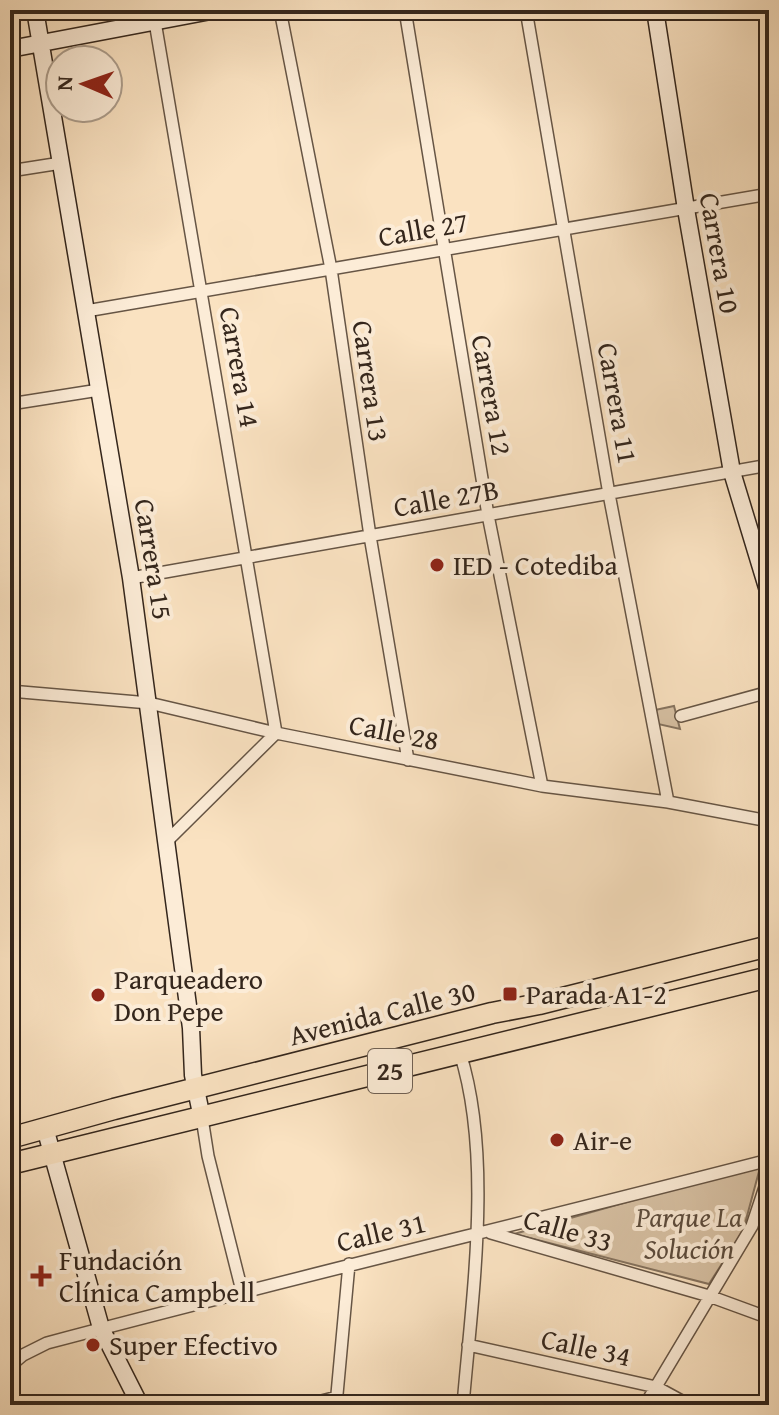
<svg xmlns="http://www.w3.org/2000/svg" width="779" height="1415" viewBox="0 0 779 1415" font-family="'Gentium Book Plus',serif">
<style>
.green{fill:#d8c2a5;stroke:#867460;stroke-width:2}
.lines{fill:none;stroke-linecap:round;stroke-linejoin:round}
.street-casing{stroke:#665545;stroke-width:14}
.secondary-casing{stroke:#34261c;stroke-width:19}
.highway-casing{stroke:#34261c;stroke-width:23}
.street{stroke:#fcecd7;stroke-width:11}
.secondary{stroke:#fcecd7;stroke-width:16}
.highway{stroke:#fae2c1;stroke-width:20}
.poi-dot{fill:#8f2418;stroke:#fcecd7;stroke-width:3}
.labels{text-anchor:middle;stroke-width:8;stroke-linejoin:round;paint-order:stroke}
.shield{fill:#fcecd7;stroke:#706154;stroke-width:2}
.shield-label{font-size:26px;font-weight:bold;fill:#34261c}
.street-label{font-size:28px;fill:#34261c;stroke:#fcecd7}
.poi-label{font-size:28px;fill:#34261c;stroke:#fcecd7;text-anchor:start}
.park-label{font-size:28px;font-style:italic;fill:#5d4d3e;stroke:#fcecd7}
</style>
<rect width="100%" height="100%" fill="#fae2c1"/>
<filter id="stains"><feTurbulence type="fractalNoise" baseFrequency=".0025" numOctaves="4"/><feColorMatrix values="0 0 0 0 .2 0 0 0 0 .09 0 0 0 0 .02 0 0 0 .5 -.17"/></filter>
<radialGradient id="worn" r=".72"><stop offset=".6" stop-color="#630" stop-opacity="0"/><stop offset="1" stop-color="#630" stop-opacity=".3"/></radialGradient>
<path class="green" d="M674,706l6,23 -22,-5 -3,-14z
M761,1164l-18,67 -34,53 -195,-50z"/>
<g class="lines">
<g class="street-casing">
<path id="street" d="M153,10l123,723 -111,110
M280,10l51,259 39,267 38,224
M405,10l83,505 54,271
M526,10l83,484 59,308
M10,171l51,-8
M86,311l683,-117
M10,404l89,-14
M131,578l638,-113
M10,691l139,12 127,30 266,53 126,16 101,19
M681,716l88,-24
M460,1053c33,104 12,244 3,352
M202,1118l6,38 34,135
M491,1233l218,63 60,22
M468,1345l188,42 33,18
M10,1366l13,-11 24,-12c240,-64 482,-121 722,-183
M306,1405l31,-8
M336,1405l13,-141
M645,1405l107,-179 17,-51
M765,1405l4,-7"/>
</g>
<g class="secondary-casing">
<path id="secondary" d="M35,10l96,568 60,450 2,47 9,43
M655,10l31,199 46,263 37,122
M10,49l206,-39
M45,1128l56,200 39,77"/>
</g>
<g class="highway-casing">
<path id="highway" d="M10,1138l104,-29 378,-96 47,-9 230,-58
M10,1164l759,-187"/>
</g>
<use href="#street" class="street"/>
<use href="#secondary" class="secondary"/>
<use href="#highway" class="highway"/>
</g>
<g class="poi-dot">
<circle cx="437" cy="565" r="8"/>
<rect x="502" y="986" width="16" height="16" rx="4"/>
<circle cx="98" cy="995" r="8"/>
<circle cx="557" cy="1140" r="8"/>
<path d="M37 1264h8v8h8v8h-8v8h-8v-8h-8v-8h8z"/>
<circle cx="93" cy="1345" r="8"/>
</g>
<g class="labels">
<rect class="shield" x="368" y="1049" width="44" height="44" rx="6"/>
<g class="shield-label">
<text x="390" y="1080">25</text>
</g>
<g class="street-label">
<text transform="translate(423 229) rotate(-10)" y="10">Calle 27</text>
<text transform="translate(720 253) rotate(80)" y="10">Carrera 10</text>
<text transform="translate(240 367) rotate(80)" y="10">Carrera 14</text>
<text transform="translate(371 381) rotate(82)" y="10">Carrera 13</text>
<text transform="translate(492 395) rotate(80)" y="10">Carrera 12</text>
<text transform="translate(618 403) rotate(80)" y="10">Carrera 11</text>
<text transform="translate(446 498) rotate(-10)" y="10">Calle 27B</text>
<text transform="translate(154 559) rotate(81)" y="10">Carrera 15</text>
<text transform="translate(394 732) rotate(11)" y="10">Calle 28</text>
<text transform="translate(382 1013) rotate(-14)" y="10">Avenida Calle 30</text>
<text transform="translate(568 1230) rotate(16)" y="10">Calle 33</text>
<text transform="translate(381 1232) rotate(-13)" y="10">Calle 31</text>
<text transform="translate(586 1347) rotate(12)" y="10">Calle 34</text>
</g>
<g class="poi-label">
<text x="453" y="575">IED - Cotediba</text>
<text x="114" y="989">Parqueadero<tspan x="114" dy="32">Don Pepe</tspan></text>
<text x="526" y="1004">Parada A1-2</text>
<text x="573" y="1150">Air-e</text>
<text x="59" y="1270">Fundación<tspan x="59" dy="32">Clínica Campbell</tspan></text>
<text x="109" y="1355">Super Efectivo</text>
</g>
<g class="park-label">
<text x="689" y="1227">Parque La<tspan x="689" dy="32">Solución</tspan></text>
</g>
</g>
<rect width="779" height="1415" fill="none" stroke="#fae2c1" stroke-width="40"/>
<rect x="12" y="12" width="755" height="1391" fill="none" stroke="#34261c" stroke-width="4"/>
<rect x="20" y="20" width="739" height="1375" fill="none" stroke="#34261c" stroke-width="2"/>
<g transform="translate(84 84) rotate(272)"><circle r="38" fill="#fcecd7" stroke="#ac9d8c" stroke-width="2"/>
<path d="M0-6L14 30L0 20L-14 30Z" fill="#8f2418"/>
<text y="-12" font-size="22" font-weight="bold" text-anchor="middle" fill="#34261c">N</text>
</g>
<rect width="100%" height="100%" filter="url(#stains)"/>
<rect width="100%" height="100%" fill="url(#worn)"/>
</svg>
